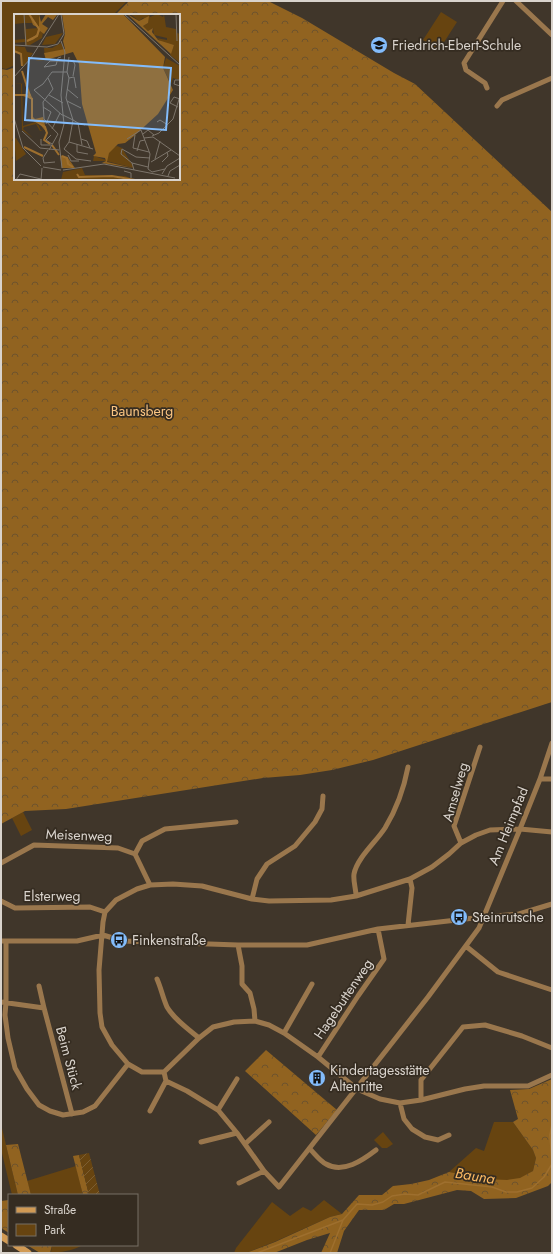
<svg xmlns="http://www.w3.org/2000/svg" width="553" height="1254" viewBox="0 0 553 1254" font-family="Jost,sans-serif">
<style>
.green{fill:#674410}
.forest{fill:url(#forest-crowns)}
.garden{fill:url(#garden-furrows)}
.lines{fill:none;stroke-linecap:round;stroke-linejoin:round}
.stream{stroke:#9e6f2e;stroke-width:1.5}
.minor{stroke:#9a774d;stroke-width:5}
.secondary{stroke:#d19a54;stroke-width:7}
.labels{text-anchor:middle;stroke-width:3.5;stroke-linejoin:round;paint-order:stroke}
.poi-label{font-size:14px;fill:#d9d3cc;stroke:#352c21;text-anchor:start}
.park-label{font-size:14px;fill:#fbc582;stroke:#352c21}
.street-label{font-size:14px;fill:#d9d3cc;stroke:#352c21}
.water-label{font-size:15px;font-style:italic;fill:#febb63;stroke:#352c21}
.inset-river{fill:none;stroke:#9e6f2e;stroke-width:2}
.inset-road{fill:none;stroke:#7d756b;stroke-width:1}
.view{fill:#83bcfb;fill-opacity:0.15;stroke:#83bcfb;stroke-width:2}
.inset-edge{fill:none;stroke:#d9d3cc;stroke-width:2}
</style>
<defs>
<pattern id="forest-crowns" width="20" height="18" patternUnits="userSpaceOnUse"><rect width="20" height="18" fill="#916320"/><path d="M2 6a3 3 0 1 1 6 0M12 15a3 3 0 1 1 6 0" fill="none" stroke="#6d532d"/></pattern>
<pattern id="garden-furrows" width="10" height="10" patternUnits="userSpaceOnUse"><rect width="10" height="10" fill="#674410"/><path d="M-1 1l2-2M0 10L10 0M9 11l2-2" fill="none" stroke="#7c5e32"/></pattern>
</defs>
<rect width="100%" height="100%" fill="#40362a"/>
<path class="green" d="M1,1h126l-14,14h-98v50l-9,4 -5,-1z
M441,12l16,10 -18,28 -16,-10z
M23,812l9,18 -11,6 -9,-18z
M494,1122h19l20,28 3,8 -3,13c-4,3 -9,6 -14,8 -20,5 -51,-2 -70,-7l27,-24 8,3z
M1,1124l17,71h-6l-11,-46z
M383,1132l10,12 -6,4h-5l-8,-8z
M76,1166l7,29h-52l-4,-14z
M324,1200l18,14 -12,3 -56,25 -28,11h-12l2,-5 36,-46 18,14 13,-9 8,4z
M52,1245h31c-9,5 -22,8 -32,7z"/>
<path class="forest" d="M129,1h139l34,17 92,55 21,11 137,128v490l-179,58 -41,10 -32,5 -37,3 -197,31 -41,2 -24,13v-755l6,1 8,-3v112h164v-164h-64z
M266,1050l71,60 -21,25 -71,-64z
M552,1079v103l-4,4 -32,12 -32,1 -13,-8 -14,-1 -53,14h-10l-10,6h-25l-15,21 -7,22h-16l9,-20 -23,7 -33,13h-28l29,-11 55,-25 12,-3 17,-19h23l11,-9 18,-2 18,-4 20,-8 35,7 23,1 13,-2 13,-7 3,-13 -3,-8 -20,-28 5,-3 -8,-29 19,-1z
M18,1144l13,51h-13l-12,-50z
M79,1155l10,40h-6l-10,-39z
M9,1200v33l-8,-5v-27z
M27,1245h25l-2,8h-10z"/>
<path class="garden" d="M89,1153l11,42h-11l-10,-40z"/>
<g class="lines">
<path class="stream" d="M257,1253l86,-33
M330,1253l13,-33 14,-16 15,1 11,-3 9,-6 13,-2 13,1 27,-13 47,5 14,5h11l15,-4 12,-11 8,-13 -2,-29 2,-11"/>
<path class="minor" d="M516,1l36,34
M487,88l-2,-5 -19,-13 -2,-7 39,-62
M497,106l5,-6 50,-22
M540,779h12
M552,832l-32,-3 -30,1 -14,5 -15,8 -12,11 -17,13 -22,12 -54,17 -25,4 -62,1 -17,-2 -50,-13 -29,-2 -23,1 -13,4 -21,11 -11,12 -2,10 -4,48 1,43 2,14 10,18 16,19 14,8h22l35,-34 14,-11 21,-5 21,-1 14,4 15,8 34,24 39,32 23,10 20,4 21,-3 44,-11 19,-3h44l24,-11
M461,843l-7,-17 26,-79
M1,863l33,-18 84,3 17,6
M150,885l-15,-31 7,-13 23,-12 71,-7
M356,896c0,-7 -3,-15 -2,-22 3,-16 22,-32 31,-46 11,-18 19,-40 23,-61
M252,899l5,-20 10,-15 28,-18 20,-24 7,-13 1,-13
M1,901l14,7 75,-1 15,5
M408,925l4,-37 -2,-9
M1,941h76l26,-6 20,6 115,4h69l71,-16 105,-12 36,-3 33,-10
M6,941v61l-1,13 3,23 7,30 12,21 12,16 11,6 13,4 20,-3 12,-6 33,-42
M238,945l4,21v18l8,9 4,16 1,12
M467,947l31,25 54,18
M157,979c4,9 6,19 10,28 7,12 21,22 32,31
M39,986l5,22
M1,1002l43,6 28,106
M284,1033l28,-49
M318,1057l40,-61 26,-37 -6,-30
M164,1072l2,9 21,10 31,19 19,23 27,38 15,16 149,-190 51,-69 41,-99 20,-50 12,-36
M421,1100v-20l42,-53 22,-2 37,11 30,12
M400,1103l4,16 8,10 13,8 13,3 11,-5
M218,1110l19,-31
M150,1111l16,-30
M201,1142l36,-9
M245,1144l24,-22
M310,1149c5,5 10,12 16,15 17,10 37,-4 50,-14
M239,1183l25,-12"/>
<path class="secondary" d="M1,1236l8,5
M16,1245l12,8"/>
</g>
<defs>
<g id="school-disc" transform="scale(0.9)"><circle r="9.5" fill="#83bcfb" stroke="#352c21"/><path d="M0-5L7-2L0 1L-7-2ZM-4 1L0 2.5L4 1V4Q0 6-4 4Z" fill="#111"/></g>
<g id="bus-disc" transform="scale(0.9)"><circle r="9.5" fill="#83bcfb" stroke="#352c21"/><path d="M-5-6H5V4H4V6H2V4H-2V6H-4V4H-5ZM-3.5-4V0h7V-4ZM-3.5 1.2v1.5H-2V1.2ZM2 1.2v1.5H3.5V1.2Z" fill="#111"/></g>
<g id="building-disc" transform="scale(0.9)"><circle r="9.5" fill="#83bcfb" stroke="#352c21"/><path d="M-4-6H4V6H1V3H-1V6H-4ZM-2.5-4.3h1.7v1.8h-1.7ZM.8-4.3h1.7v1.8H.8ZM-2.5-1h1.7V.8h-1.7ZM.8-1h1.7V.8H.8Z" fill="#111"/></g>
</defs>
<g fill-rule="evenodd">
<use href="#school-disc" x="379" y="45"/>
<use href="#bus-disc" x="459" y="917"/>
<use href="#bus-disc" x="119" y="940"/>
<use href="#building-disc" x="317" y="1078"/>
</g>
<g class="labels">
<g class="poi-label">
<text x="392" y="50">Friedrich-Ebert-Schule</text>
<text x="472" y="922">Steinrutsche</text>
<text x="132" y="945">Finkenstraße</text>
<text x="330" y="1075">Kindertagesstätte<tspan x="330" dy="16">Altenritte</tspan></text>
</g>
<g class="park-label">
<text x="142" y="416">Baunsberg</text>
</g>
<g class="street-label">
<text transform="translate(455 792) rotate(-74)" y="5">Amselweg</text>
<text transform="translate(508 826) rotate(-68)" y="5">Am Heimpfad</text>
<text transform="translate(79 835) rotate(2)" y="5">Meisenweg</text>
<text x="52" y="901">Elsterweg</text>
<text transform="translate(343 999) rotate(-56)" y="5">Hagebuttenweg</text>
<text transform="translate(69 1058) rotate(75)" y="5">Beim Stück</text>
</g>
<g class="water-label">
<text transform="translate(475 1176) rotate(9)" y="5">Bauna</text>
</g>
</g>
<g transform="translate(14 14)">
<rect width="166" height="166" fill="#40362a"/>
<path d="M0,0h15l4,9h-8l1,6 13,-1 -2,6 -11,8 7,-2 6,-6 1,-3 3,2 -1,5 -12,7h-5v-3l-11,1v-3l11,-1 -1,-16 -10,1zM16,0h9v13l-5,-4zM116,0h19l1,3 7,-3 6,3 1,-3 2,13 10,2 1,4 3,1v29l-10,-8 4,-10 -9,-1 -9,-6 11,2v-2l-13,-3 -1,-7 -5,3 -5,-5 5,-3 -5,-5 -4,3zM49,19l-8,11 -13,1 4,-8zM47,29l3,7 -20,3 2,7 -11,1 10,-3 -1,-10h8zM0,32l11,1 2,5 6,1 -10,14 -1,-13 -7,-3zM152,44l14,8v14l-7,-2 -2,6 -8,-16zM0,69l11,1h-3l1,42 12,-4 4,4 2,5 3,-2 -4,2 -4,-7 -12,3 -1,2 10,9 -11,-8 -1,-46zM2,124l10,16 -10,7 -2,-22zM103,132l5,2 12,20 -28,-7h-13l1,-5 12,4 1,-9zM68,154l3,7 40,1 9,4 -11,-3 -6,3h-56l2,-8z" fill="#674410"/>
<path d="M15,0l10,13v-13l2,8 5,-8 11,1 -4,5 -5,-3 -6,7 6,4 -4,6 -4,-3 -2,5 -5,4 -7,2 11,-8 2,-6 -6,-3zM48,0h61l42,43 -2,11 10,22 -15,24 -24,22 -9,7 -7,1 -9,9 -2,9 26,6 -31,-5 4,-2 -1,-3 -12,-2 3,-3 -14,-49 -3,-40 -6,-12 -27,8 -2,-7 21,-4 -2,-8 2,-7zM113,0l12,7 10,-5 -1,7 -5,3 5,5 5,-3 -1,4 6,8 16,5 -3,9zM11,70l8,15v18l2,2 8,-2 4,16 -8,-10 -7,-3 -1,-21 -8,-3v-2l5,1zM46,141l8,3 7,10h-13z" fill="#916320"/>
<path class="inset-river" d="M13,27l10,-5 2,-7 -10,-15M0,37l7,3 1,12M8,57l8,25M0,81h12l6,4v20l13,8 2,6 -3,7 6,4M38,131l7,10M10,133l19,9M48,142l5,2 1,6 5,3M63,160l2,3 33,-1 23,4"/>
<path class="inset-road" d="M10,0l2,32M110,0l56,51M162,0l1,27M47,27l4,11 -4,43 3,29 -5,18 3,26M0,31l33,2 11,-3 6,-10 -3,-20M59,46l2,5 -2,11M30,53l6,-6h14M30,53l12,-2 2,-7 3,-1M53,58l2,-15M0,63l17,-19 28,-44M34,64l5,11 -10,13 1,17 14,15 -9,16M55,64l5,-1 2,11M166,66h-5l-1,4 6,2M53,75l11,9M35,81l14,8M53,87l14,7M29,93l8,5 -5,12M164,93l-8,-4 4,-6 6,2M0,104l9,30 18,18M143,108l3,-2 8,5M64,109l4,22M38,115l8,-16M8,117l18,17 19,2M129,120l5,-4 6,5M37,121l-5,5 6,4M121,121l-2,13 16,4M138,122l7,-3 14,-14 7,-23M130,124l9,-1 27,19M27,125v6h10M67,125l6,2 3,7M113,125l14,-9 9,24 -2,15 4,3 13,-3M55,128l24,7M63,130v8l11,2M50,135l5,-7 4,-22 -7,-22 3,-20 -2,-6h-15l-9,12 -9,6 28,25h1l10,5 5,3 7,2M50,135l12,10 15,2M34,136l-5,8 1,5 11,-1M123,137l3,-10 5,-1M54,141l3,6h8M141,145l5,-18M137,148l20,-12M148,148l6,-6 -1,-4M118,149l16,4M29,153l18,3M49,156l41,-6 71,14M120,156l-2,-7 -11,-9 1,-5 14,8 14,1M110,157l7,2v5M148,160l5,-8 13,-8M154,162l2,-5 10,-6M2,166l4,-6 21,5M27,166l1,-12"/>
<path class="view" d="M15,44l142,10 -5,62 -141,-10z"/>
<rect width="166" height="166" class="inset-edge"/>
</g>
<rect width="553" height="1254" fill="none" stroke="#d9d3cc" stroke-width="4"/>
<rect x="8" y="1194" width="130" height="52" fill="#352c21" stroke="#776f65"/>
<rect x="16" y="1207" width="20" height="6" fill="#d19a54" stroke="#776f65"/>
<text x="44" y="1214" font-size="12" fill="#d9d3cc">Straße</text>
<rect x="16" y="1224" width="20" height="12" fill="#674410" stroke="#776f65"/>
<text x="44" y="1234" font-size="12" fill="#d9d3cc">Park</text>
</svg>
